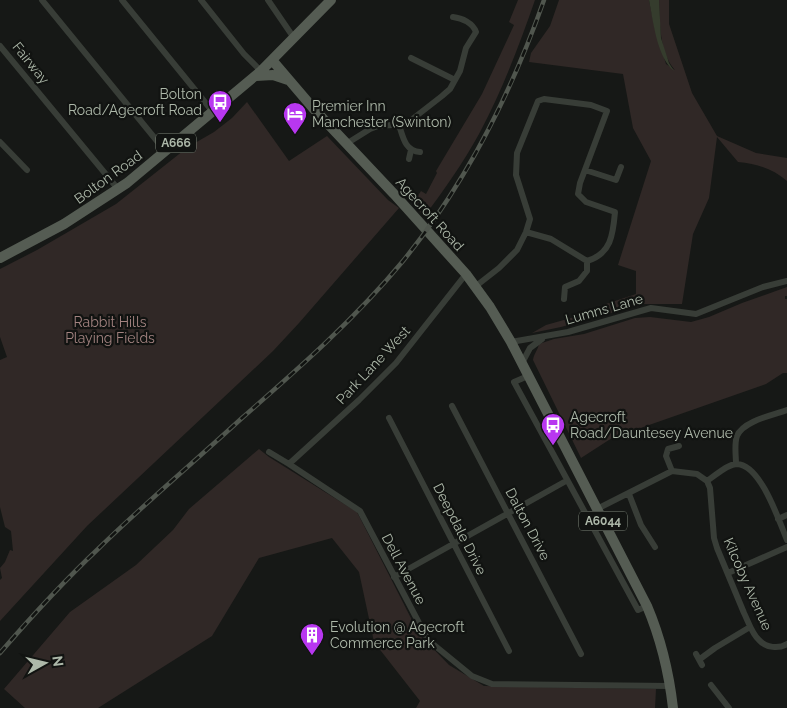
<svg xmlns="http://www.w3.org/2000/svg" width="787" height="708" viewBox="0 0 787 708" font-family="Raleway,sans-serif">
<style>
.green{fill:#302826}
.water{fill:#353c2d}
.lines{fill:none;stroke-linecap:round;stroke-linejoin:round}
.minor{stroke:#383d37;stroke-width:6}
.primary{stroke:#555c53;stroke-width:10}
.rail-casing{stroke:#50564e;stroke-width:4.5}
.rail{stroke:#111311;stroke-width:2.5;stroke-dasharray:8;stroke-linecap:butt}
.labels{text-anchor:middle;stroke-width:4.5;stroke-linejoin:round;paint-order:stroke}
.shield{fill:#111311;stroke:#7e867b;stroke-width:1}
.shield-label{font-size:12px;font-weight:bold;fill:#adb8a9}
.street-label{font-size:14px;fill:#adb8a9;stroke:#111311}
.poi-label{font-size:14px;fill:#adb8a9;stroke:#111311;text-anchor:start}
.park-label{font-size:14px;fill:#a38380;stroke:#111311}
</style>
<rect width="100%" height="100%" fill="#161816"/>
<path class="green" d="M518,0h17c-16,46 -33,91 -56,134 -16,29 -35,56 -55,83l-11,-14 8,-12 5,3 11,-21 -1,-2 46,-77 32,-69 -5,-3z
M559,0h90l6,29 11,35 9,6c-16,-18 -15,-47 -16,-70h10v24l23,69 25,43 39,17 31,5v23c-15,-13 -30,-17 -49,-19l-21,-25 -8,61 -16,36 -11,70h-39l-82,23 -29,6 14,-8 57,-16v-4l33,-11v-23l-18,-6 33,-104 -18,-33 -10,-54 -94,-12 2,-9 19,-27z
M247,102l42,59 38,-25 61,64 11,8 -100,115 -26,28 -186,175 -87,95v-41l2,-2 -2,-10 5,-6 5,-12 3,1 -2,-20 -6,-4 -5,-20v-147l7,-3 -7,-20v-68l37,-19 79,-46 72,-57 26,-15 18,-14z
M787,287v9h-2v3h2v74h-4l-17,11 -154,54 -31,20 -48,-98c1,-7 5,-10 6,-16l15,-5 30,-5 51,-16 15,-1 41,5 18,-5 33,-14z
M259,449l10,8 88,55 62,122 30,31 35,21 172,3 -1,19h-239l4,-7 -46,-59 -15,-70 -27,-34 -73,20 -47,78 -114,72h-73l-21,-19 66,-77 66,-47 37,-35 16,-21z"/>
<path class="water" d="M649,0h10l2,38 8,25 5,8c-17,-13 -21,-51 -25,-71z"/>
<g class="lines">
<path class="minor" d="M42,0l124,152
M122,0l91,112
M201,0l43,54 17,17
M268,0l26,38
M0,46l118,143
M411,58l44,22
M399,125c4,12 6,26 21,27
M0,142l27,28
M346,144l24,-15 8,-3 28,-2 36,-28 8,-7 10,-18 6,-23 10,-16c-3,-9 -14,-14 -23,-15
M409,159l2,-9
M585,170l31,10 5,-13
M526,232l25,7 36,22v10l-8,10 -14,6 -1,12
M476,286l23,-18 18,-18 9,-18 4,-13 -14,-44 1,-22 21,-52 6,-2 47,6 16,6 -27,72 -2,11 8,8 29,10c-2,23 -4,42 -28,49
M511,342l57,-10 83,-24 45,6 67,-27 24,-6
M522,363l8,-15 12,-9
M528,376l-14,6 124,228 9,-4
M452,406l129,248
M389,418l120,233
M269,452l20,12 71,47 68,129 44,36 20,8 178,2
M289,464l70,-64 37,-37 70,-89
M736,464c0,-9 -2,-20 1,-28 6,-15 36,-21 50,-26
M672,471l-6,-15 2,-7 11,-3
M707,481c8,-5 20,-17 30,-17 24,1 42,57 50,76
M629,494l12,31 14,22
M597,509l75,-38 25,3 10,7 3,7 4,50 3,10c9,22 18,43 27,65 4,8 8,21 15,27 7,8 20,9 28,4
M778,519l9,-4
M728,573l59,-26
M394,577l172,-96
M696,654l6,11
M700,659l15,-11 35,-21
M711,685l18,23"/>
<path class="primary" d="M272,60l41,48 81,86 72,80 24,33 21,35 136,264c14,33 22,67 26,102
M256,76l17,-1 15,5
M0,258l64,-34 63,-41 134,-112 70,-71"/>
<g class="rail-casing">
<path id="rail" d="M0,653c31,-36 63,-71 98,-104 46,-45 96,-87 144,-131 56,-49 113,-99 161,-157 63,-78 108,-167 141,-261"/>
</g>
<use href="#rail" class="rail"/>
</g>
<defs>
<g id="bus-pin" transform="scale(1.25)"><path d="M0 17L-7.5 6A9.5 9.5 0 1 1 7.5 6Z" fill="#b837f0" stroke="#111311"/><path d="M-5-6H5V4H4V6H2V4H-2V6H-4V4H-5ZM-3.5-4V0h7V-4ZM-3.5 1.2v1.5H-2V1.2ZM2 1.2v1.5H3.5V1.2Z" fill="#fff"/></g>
<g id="hotel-pin" transform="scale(1.25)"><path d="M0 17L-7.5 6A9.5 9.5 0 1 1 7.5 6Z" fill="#b837f0" stroke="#111311"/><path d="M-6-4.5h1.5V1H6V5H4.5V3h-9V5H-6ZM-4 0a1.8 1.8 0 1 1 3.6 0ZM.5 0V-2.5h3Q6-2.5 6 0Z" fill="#fff"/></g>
<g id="building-pin" transform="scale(1.25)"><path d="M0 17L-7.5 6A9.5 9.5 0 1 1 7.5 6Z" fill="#b837f0" stroke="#111311"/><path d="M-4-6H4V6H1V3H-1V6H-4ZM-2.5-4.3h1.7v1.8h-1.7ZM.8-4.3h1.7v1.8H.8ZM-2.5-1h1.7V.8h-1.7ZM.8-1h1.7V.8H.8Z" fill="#fff"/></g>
</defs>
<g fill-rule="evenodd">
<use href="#bus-pin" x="220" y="102"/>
<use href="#hotel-pin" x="295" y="114"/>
<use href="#bus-pin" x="553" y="425"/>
<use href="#building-pin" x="312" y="635"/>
</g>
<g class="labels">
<g class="shield">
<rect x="156" y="133.5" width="40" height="19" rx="4"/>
<rect x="579" y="511.5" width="48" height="19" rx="4"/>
</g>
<g class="shield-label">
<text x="176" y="147">A666</text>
<text x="603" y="525">A6044</text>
</g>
<g class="street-label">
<text transform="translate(31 63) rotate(51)" y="5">Fairway</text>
<text transform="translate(108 177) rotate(-36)" y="5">Bolton Road</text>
<text transform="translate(430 214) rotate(48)" y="5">Agecroft Road</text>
<text transform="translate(604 309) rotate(-16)" y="5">Lumns Lane</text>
<text transform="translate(373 365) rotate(-47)" y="5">Park Lane West</text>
<text transform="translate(528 524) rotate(62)" y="5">Dalton Drive</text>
<text transform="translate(460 529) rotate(63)" y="5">Deepdale Drive</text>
<text transform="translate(404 569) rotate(62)" y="5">Dell Avenue</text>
<text transform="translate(748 584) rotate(66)" y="5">Kilcoby Avenue</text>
</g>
<g class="poi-label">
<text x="202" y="99" text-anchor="end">Bolton<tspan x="202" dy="16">Road/Agecroft Road</tspan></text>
<text x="312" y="111">Premier Inn<tspan x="312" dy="16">Manchester (Swinton)</tspan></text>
<text x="570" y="422">Agecroft<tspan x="570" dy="16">Road/Dauntesey Avenue</tspan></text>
<text x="330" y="632">Evolution @ Agecroft<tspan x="330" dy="16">Commerce Park</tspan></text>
</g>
<g class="park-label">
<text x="110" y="327">Rabbit Hills<tspan x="110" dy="16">Playing Fields</tspan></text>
</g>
</g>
<g transform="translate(45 663) rotate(82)" stroke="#111311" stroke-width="4" paint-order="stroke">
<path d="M0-4L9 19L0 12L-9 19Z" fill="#adb8a9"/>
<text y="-8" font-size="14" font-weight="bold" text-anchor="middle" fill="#adb8a9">N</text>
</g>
</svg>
